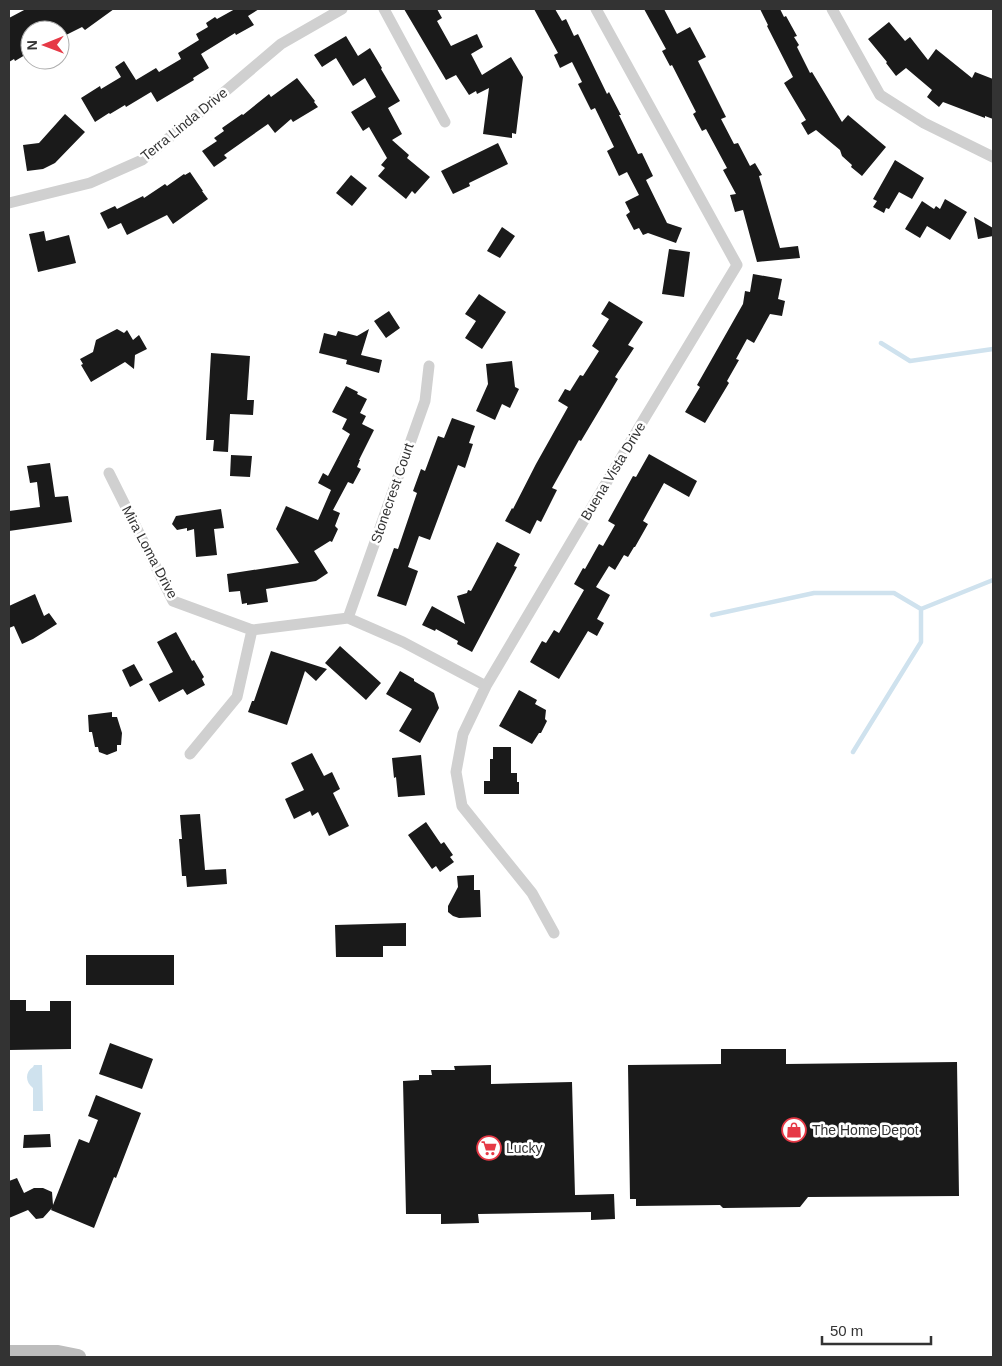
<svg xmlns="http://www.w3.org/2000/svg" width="1002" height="1366" viewBox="0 0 1002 1366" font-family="Helvetica,sans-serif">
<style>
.water{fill:#cfe2ee}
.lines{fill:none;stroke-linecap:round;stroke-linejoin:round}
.stream{stroke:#cfe2ee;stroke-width:4.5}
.building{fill:#1a1a1a}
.street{stroke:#d0d0d0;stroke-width:11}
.secondary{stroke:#bdbdbd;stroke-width:16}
.labels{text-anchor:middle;stroke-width:5;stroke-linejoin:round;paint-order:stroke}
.street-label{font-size:14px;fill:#333;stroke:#fff}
.poi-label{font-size:14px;fill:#333;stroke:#fff;text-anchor:start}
</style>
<rect width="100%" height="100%" fill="#fff"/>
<path class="water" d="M34,1065h8l1,46h-10v-23c-8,-6 -8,-16 0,-21z"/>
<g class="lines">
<path class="stream" d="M881,343l29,18 83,-12
M712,615l102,-22h80l27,16
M853,752l68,-110v-33l72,-29"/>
</g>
<path class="building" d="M26,9h88l-29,21 -3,-3 -22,11v-8h-30v22l-15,9 -1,-2 -5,3v-44z
M235,9h24l-11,7 6,9 -18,10 -1,-2 -34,21 8,14 -16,10 1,2 -37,22 -6,-10 -25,15 -1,-2 -15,9 -1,-1 -14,9 -14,-24 19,-12 1,3 20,-12 -6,-10 9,-6 12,19 20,-12 3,4 22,-13 -3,-6 21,-13 -3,-6 12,-7 -2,-4 9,-6 2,2z
M404,9h33l5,9 -5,3 14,25 26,-12 6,13 -12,7 11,21 29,-18 12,20 -7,57 -4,-1v5l-29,-4 6,-46 -12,6 -1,-3 -7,4 -13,-20 -10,5z
M534,9h21l7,12 4,-2 8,17 4,-2 29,60 2,-2 12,23h-2l19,39 4,-1 11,23 -7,4 21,43 15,5 -6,15 -28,-10 -5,2 -4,-7 -5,2 -8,-15 4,-3 -5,-10 14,-7 -12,-23 -8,4 -12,-25 7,-4 -19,-39 -4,2 -13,-26 4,-2 -10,-20 -12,6 -6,-13 4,-2z
M644,9h20l13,25 13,-7 16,30 -8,4 28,56 -5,2 13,25 4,-1 12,23 5,-3 7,12 -3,1 21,72 18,-2 2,12 -43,4 -14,-52 -8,2 -5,-17 6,-1 -13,-24 4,-2 -21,-39 -4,2 -9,-17 3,-2 -24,-47 -2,1 -8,-15 4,-2z
M760,9h20l4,8 2,-1 11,20 -3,1 5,8 -2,2 13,26 2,-1 30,50 6,-7 38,32 -24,29 -11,-9 1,-2 -10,-9 -2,-6 -24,-20 -8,5 -7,-12 5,-3 -22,-37 9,-6 -26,-51 1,-1z
M889,22l16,19 5,-4 18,23 8,-11 36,29 3,-6 18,7v40l-8,-3v2l-42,-16 -4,5 -12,-10 5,-7 -26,-22 -10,8 -10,-13 1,-1 -19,-23z
M346,36l12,20 12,-8 12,20 -1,1 19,32 -12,7 14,26 -10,6 17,15 -2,3 23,19 -15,17 -3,-3 -6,8 -28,-23 7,-8 -4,-3 6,-7 -18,-31 -6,4 -12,-19 25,-15 -11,-19 -12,8 -17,-28 -14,9 -8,-12z
M297,78l18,23 -1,1 4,5 -25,15 -2,-3 -16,14 -7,-9 -44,31 3,3 -13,9 -12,-16 15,-10 -3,-3 10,-7 -2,-3 20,-14 1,1 26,-21 2,3z
M65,114l20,18 -30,31 -12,6 -16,2 -4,-26 16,-2z
M498,143l10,21 -39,19 1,3 -17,8 -12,-23z
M895,160l29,18 -12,21 -13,-7 -10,17 -3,-1 -2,5 -11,-6 4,-6 -4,-2z
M190,172l13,19h-1l6,8 -35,25 -6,-9 -40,20 -6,-12 -13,6 -8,-16 15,-7 2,3 26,-13 1,2 21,-14 2,2 17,-12 1,1z
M351,175l16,13 -15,18 -16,-13z
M945,199l22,13 -17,28 -23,-14 -7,12 -15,-9 17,-28 12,8 2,-3 4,3z
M974,217l19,11v8l-15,3z
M502,227l13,9 -15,22 -13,-7z
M44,231l2,10 23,-6 7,28 -38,9 -9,-38z
M669,249l21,3 -6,45 -22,-3z
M753,274l29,5 -4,20 7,2 -3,15 -12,-2 -16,29 -7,-4 -11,20 3,1 -12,21 2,2 -24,40 -20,-11 15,-25 -3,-2 46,-81 2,-13 5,1z
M479,294l27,18 -24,37 -17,-11 11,-17 -11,-7z
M609,301l34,21 -15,23 6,3 -19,29 3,2 -37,62 -2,-1 -27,48 5,2 -16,32 -4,-2 -7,14 -25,-13 7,-13 1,1 23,-45 32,-57 -10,-6 7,-12 5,2 10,-16 3,1 16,-25 -7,-5 17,-27 -8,-5z
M389,311l11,17 -14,10 -12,-17z
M117,329l7,4 3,-3 6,10 6,-5 8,14 -12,6 -1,14 -9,-7 -34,20 -10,-17 2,-1 -3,-5 13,-7 3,-12z
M369,329l-8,26 21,5 -3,13 -33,-9 1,-4 -28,-7 5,-20 12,3 2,-5 19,5z
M211,353l39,3 -3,44h7l-1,15 -23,-1 -2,38 -15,-1 1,-11h-8z
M512,361l3,26 4,2 -9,19 -8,-4 -7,16 -19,-9 12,-27 -2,-20z
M346,386l12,6 -1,2 10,5 -7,14 6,3 -4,8 12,6 -15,30h1l-3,7 4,2 -8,15 -5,-2 -15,28 7,3 -5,13 3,3 -6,13 -2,-1 -16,10 14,22 -12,8 -50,8 2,13 -21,3v-2l-5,1 -2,-13 -11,1 -2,-18 72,-11 -23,-34 10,-23 32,14 13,-30 -13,-7 5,-10 5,3 22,-42 -8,-5 5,-10 -15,-7z
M452,418l23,8 -6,17 4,1 -8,24 -7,-3 -28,75 -11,-4 -11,31 10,4 -12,35 -29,-10 17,-48 4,1 19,-56 -4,-2 8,-22 4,2 13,-35 6,2z
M649,454l48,27 -8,16 -25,-14 -21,38 5,3 -13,23h-1l-6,10 -4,-2 -9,15 -6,-4 -13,21 14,8 -13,24 7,4 -7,13 -9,-5 -29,48 -29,-17 12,-21 4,2 8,-13 5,3 25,-43 -10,-6 9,-16 2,1 14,-25 4,2 12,-21 -7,-4 25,-45 3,1z
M231,455l21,1 -2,21 -20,-1z
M50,463l5,34 13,-1 4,26 -63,9v-20l31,-4 -3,-25 -7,1 -3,-17z
M221,509l3,19 -10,1 3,26 -21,2 -2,-28 -7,2v-3l-10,2 -5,-6 4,-8z
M497,542l23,12 -6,12 3,1 -45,85 -15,-8 1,-3 -22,-12 -1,2 -13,-6 10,-19 33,18 -8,-28 10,-3 1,-3 3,1z
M35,594l9,22 5,-3 8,11 -24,15 -11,5 -8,-18 -5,2v-22z
M176,632l16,29 2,-1 10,17 -2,2 3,6 -18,10 -4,-6 -24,13 -10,-18 24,-12 -16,-30z
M340,646l41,37 -15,17 -41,-37z
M271,651l56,18 -11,12 -11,-10 -18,54 -39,-13 4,-11h2z
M134,664l9,16 -13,7 -8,-17z
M400,671l14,8v2l20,12 5,15 -19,35 -21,-12 13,-22 -26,-15z
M519,690l18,10 -2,4 11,6 -1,9 2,2 -6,12h-2l-7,11 -33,-18z
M112,712v5h5l5,16 -1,12h-4v6l-10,4 -8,-3 -1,-5h-3l-3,-15h-3l-1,-17z
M493,747h18v26h6v9h2v12h-35v-13h6v-22h3z
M312,753l12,23 8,-4 8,17 -7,4 16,33 -20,10 -11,-24 -6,4 -2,-5 -16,8 -9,-20 19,-9 -13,-27z
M421,755l4,40 -27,2 -2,-20 -2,1 -2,-20z
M200,814l5,56 21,-1 1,15 -40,3 -1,-11h-4l-3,-37h3l-2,-24z
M426,822l15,22 3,-2 9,13 -3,2 4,5 -14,10 -4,-6 -4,3 -24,-34z
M474,875v15h6l1,27 -22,1 -6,-2 -5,-4v-6l10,-19 -1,-11z
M406,923v23h-23v11h-47l-1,-32z
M86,955h88v30h-88z
M9,1000h17v11h24v-10h21v48l-62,1z
M110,1043l43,16 -11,30 -43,-15z
M721,1049h65v15l171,-2 2,134 -151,1 -8,10 -77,1 -3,-3 -84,1v-7h-6l-2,-134 93,-1z
M491,1065v19l81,-2 3,113 39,-1 1,25 -24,1v-8l-113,2 1,9 -38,1v-10h-35l-3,-133 16,-1v-5h13l-1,-5h24l-1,-4z
M96,1095l45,18 -25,65 -2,-1 -20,51 -43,-18 1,-2 -9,10 -7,1 -8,-9 -19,8v-37l8,-3 7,15 10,-5h9l9,4 1,13 26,-66 10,4 9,-23 -10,-4z
M50,1134l1,13 -28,1 1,-13z"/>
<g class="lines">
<path class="street" d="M384,9l61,113
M832,9l48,86 44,28 69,34
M9,203l81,-20 52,-23 67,-55 72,-61 61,-35
M109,473l64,128 79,29 96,-12 55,24 83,44
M348,618l77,-217 4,-35
M190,754l47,-57 15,-67
M554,933l-22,-40 -70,-87 -6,-34 7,-38 23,-48 158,-267 93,-154 -141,-256"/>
<path class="secondary" d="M9,1353h49l20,4"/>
</g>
<defs>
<g id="shop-ring" transform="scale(1.25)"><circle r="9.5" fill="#fff" stroke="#e63946" stroke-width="1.5"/><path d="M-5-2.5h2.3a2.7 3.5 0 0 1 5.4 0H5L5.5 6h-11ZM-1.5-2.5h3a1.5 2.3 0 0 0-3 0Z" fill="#e63946"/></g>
<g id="supermarket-ring" transform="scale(1.25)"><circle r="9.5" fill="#fff" stroke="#e63946" stroke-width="1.5"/><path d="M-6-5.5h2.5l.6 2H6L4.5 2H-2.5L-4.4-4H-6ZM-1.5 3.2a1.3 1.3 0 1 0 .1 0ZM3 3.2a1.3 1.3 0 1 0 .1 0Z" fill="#e63946"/></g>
</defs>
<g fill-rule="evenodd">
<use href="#shop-ring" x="794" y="1130"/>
<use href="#supermarket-ring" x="489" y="1148"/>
</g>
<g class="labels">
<g class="street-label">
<text transform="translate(184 124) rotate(-39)" y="5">Terra Linda Drive</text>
<text transform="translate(613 471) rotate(-59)" y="5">Buena Vista Drive</text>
<text transform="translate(392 493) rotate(-71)" y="5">Stonecrest Court</text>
<text transform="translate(150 552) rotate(62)" y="5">Mira Loma Drive</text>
</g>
<g class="poi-label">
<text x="812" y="1135">The Home Depot</text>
<text x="506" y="1153">Lucky</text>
</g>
</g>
<rect width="1002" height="1366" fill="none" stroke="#333333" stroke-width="20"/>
<g transform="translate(45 45) rotate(269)"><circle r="24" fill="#ffffff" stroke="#adadad"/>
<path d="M0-4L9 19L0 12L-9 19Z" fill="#e63946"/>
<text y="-8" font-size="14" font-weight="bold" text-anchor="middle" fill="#333333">N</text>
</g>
<path d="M822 1336v8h109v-8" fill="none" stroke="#333333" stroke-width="2.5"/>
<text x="830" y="1336" font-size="15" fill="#333333" stroke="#ffffff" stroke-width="4" paint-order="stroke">50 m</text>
</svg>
